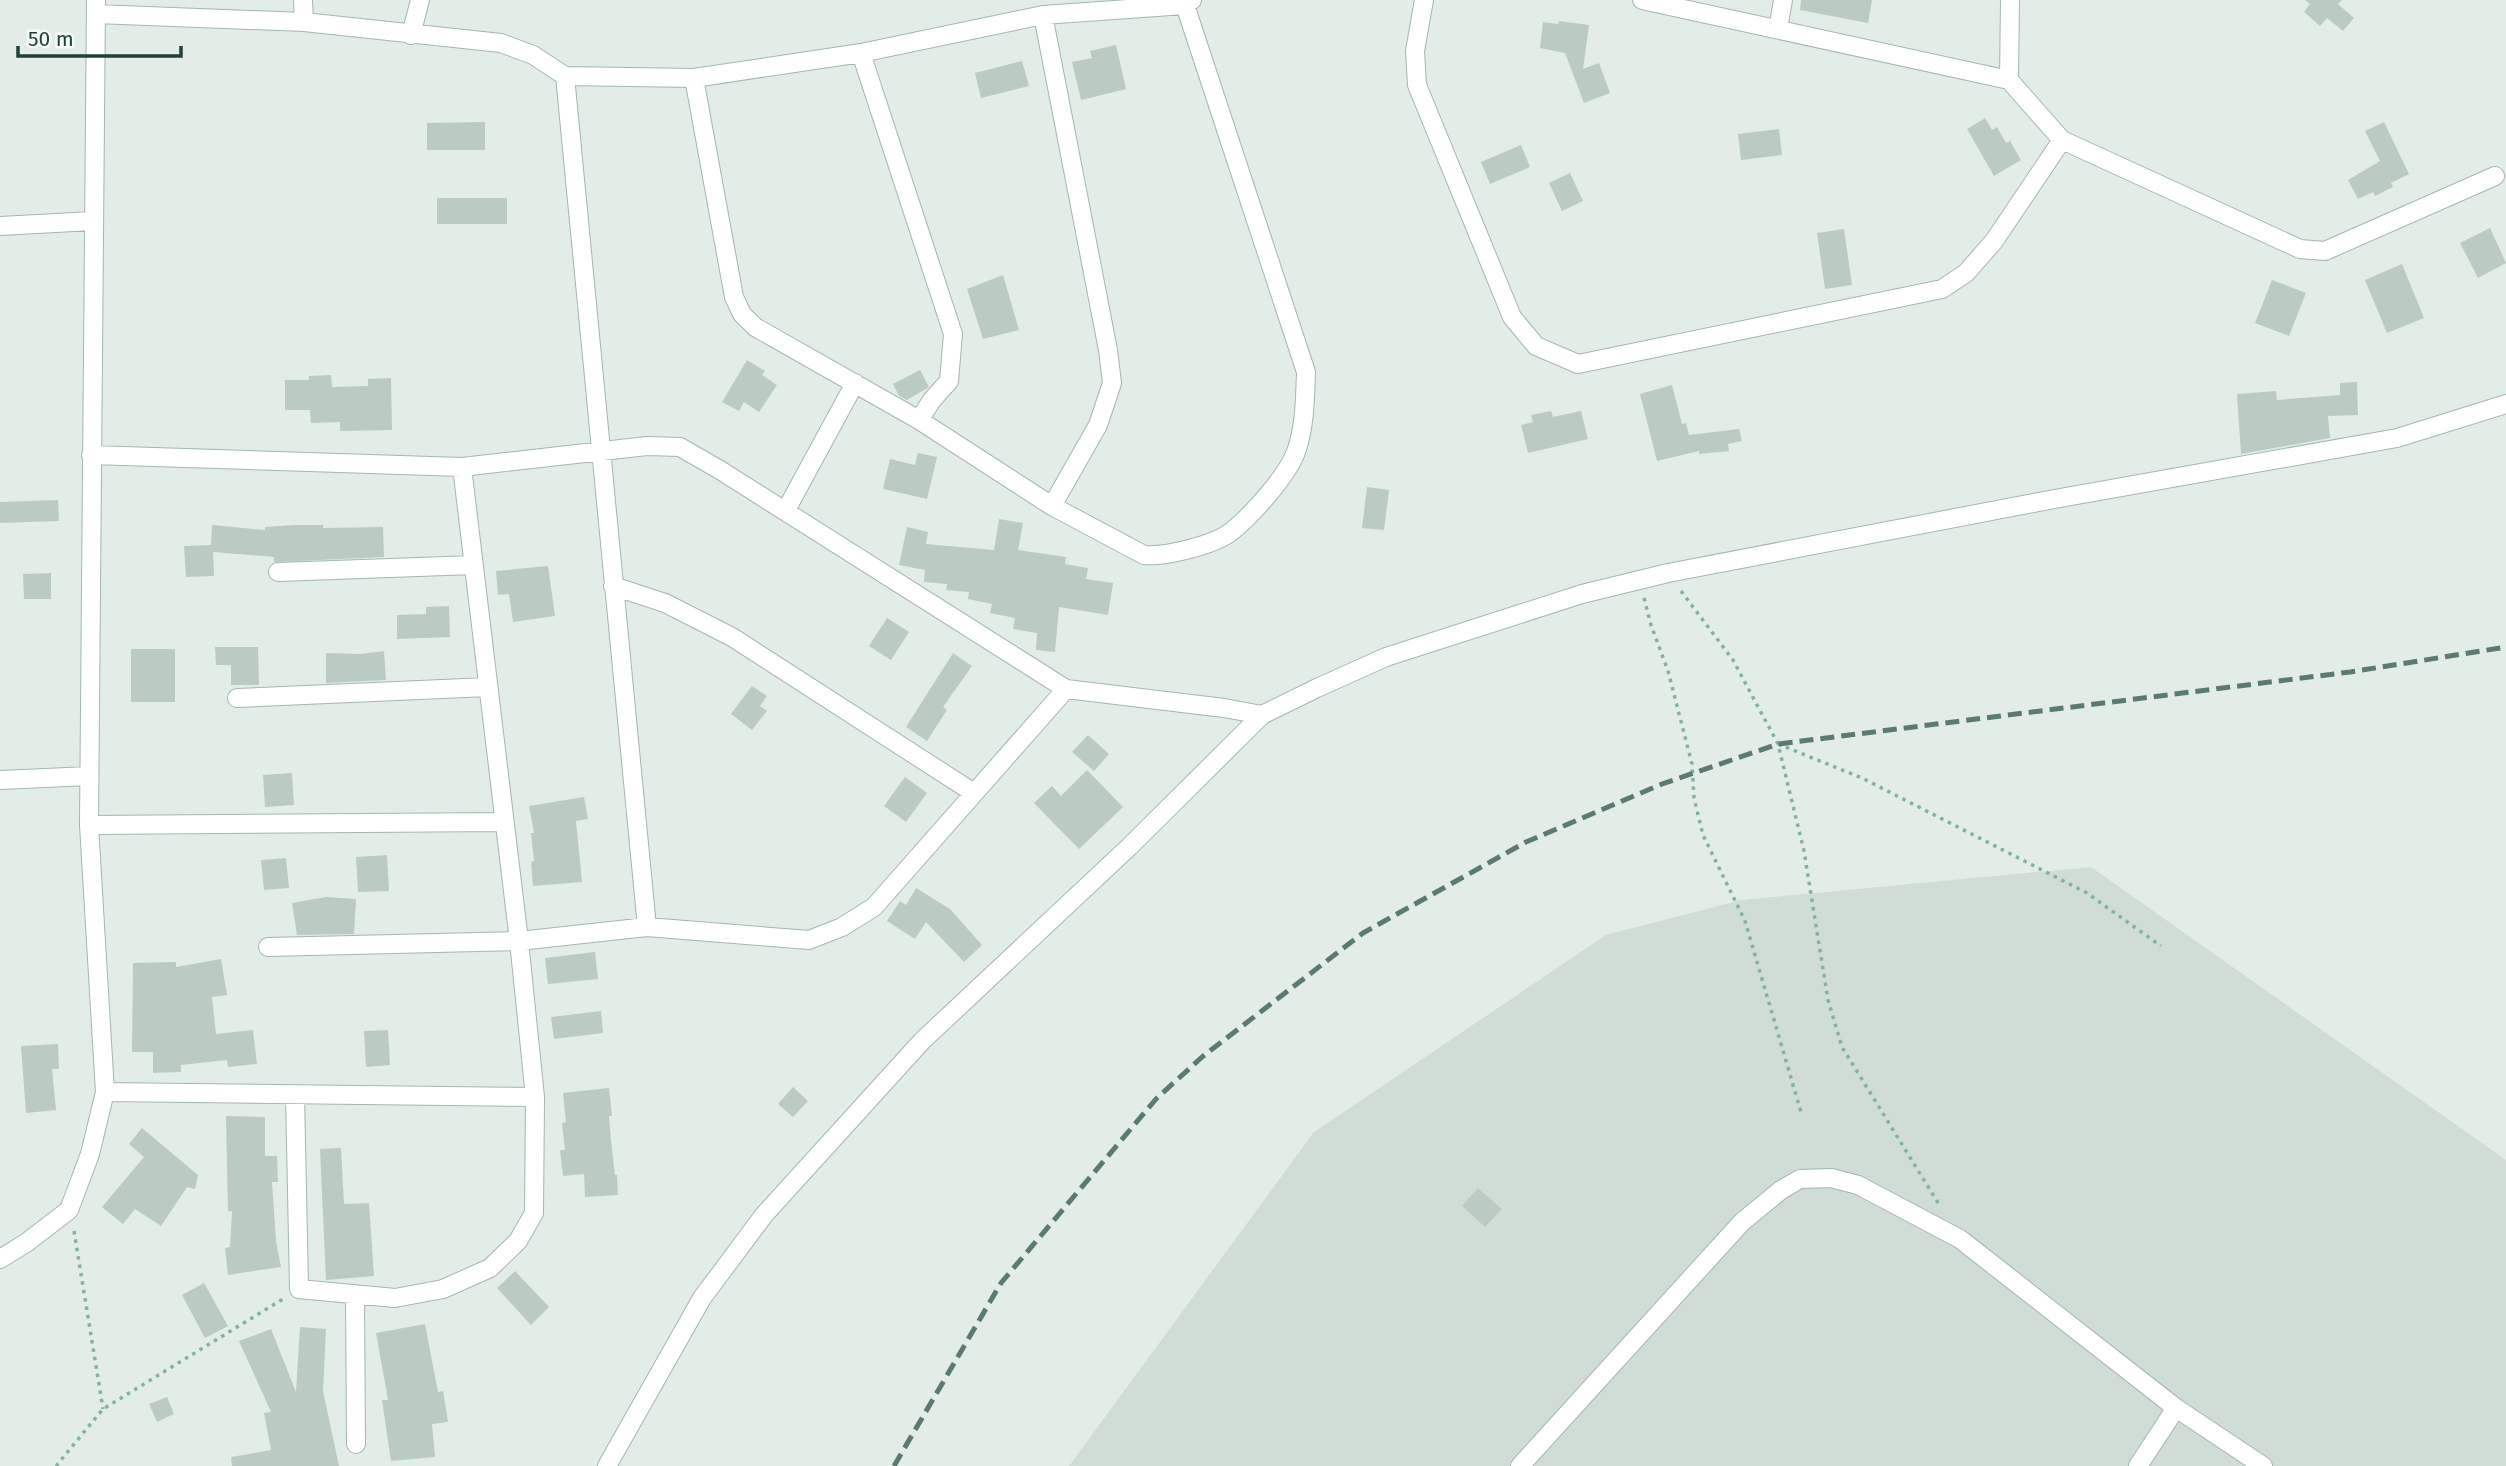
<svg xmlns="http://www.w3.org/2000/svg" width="2506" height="1466" viewBox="0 0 2506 1466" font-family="'Fira Sans',sans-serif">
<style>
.built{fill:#d0ddd7}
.building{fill:#bacbc3}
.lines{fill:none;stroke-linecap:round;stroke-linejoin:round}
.minor-casing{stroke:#a4b6af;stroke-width:20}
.path{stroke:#80b3a0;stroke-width:3.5;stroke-dasharray:3.5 5;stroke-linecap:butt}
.minor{stroke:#fff;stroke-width:18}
.rail{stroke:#5b7b71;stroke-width:5;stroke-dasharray:14 7;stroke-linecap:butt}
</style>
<rect width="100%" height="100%" fill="#e2ede8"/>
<path class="built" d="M2091,867l415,293v306h-1437l245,-334 292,-197 135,-35z"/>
<path class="building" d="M1801,0h71l-4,23 -68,-13z
M2305,0h37l-4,4 16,14 -11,13 -16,-13 -7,8 -16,-14 6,-8z
M1559,21l30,4 -6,44 16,-6 11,30 -26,10 -19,-50 -25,-5 3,-26 15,2z
M1116,45l10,44 -45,11 -9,-38 20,-4 -2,-7z
M1022,61l7,25 -48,12 -6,-25z
M1985,118l7,12 5,-3 9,16 4,-2 11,19 -27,16 -27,-47z
M485,122v28h-58v-27z
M2384,122l25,52 -18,9 2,4 -18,9 -2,-4 -15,7 -10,-19 32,-19 -15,-30z
M1779,129l3,26 -41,5 -3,-26z
M1521,145l9,22 -40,17 -9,-22z
M1570,173l13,28 -21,10 -13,-28z
M437,198h70v26h-70z
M2490,228l16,35 -28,15 -18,-35z
M1844,229l8,56 -27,4 -8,-56z
M2402,264l22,54 -37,15 -22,-53z
M1003,275l16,55 -36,9 -16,-50z
M2272,280l34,13 -17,43 -34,-13z
M747,360l18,11 -3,4 15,10 -18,27 -15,-10 -5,9 -17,-9z
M920,370l9,17 -22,13 -8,-4 -6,-12z
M331,375l1,12 36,-1v-7l23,-1 1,52 -52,1v-9l-29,1 -1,-13h-25v-30h24v-4z
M2357,382l1,33 -30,1 2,22 -89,16 -4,-60 39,-3 1,9 63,-5v-12z
M1672,385l10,39 4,-1 3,12 50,-6 3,12 -14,3 1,7 -30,3v-3l-42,10 -17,-67z
M1551,411l2,6 28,-6 7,28 -60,14 -7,-28 12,-3 -2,-7z
M918,453l19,4 -10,42 -44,-10 7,-30 25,6z
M1367,487l22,3 -5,40 -22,-2z
M58,500l1,21 -59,2v-21z
M999,519l24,4 -5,27 48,7 -1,7 23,4 -2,11 27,4 -5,32 -49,-8 -4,45 -19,-2 1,-17 -24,-4 2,-11 -25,-5 2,-9 -24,-5 1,-7 -23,-2 1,-6 -23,-2 1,-12 -26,-5 8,-38 21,5 -2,12 68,6z
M212,525l53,5v-3l29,-2h29v3l60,-1 1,30 -110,5v-5l-61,-5 1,24 -28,1 -2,-31 27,-1z
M548,566l7,50 -42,6 -4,-28 -11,1 -2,-24z
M51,573v26h-27l-1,-25z
M449,606l1,31 -53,2v-24l29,-1v-7z
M887,618l22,14 -18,28 -22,-14z
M215,647h43l1,38h-28v-20h-15z
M131,649h44v53h-44z
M384,651l2,29 -60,3v-30l35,1z
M953,653l19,13 -29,41 4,3 -20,31 -21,-14z
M752,686l15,10 -7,10 7,5 -15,19 -21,-16z
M1088,735l21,19 -15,17 -22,-19z
M1087,770l36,37 -44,42 -45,-46 18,-17 9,10z
M292,773l2,32 -29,2 -2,-32z
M905,777l22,16 -21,29 -22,-16z
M584,797l4,22 -12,2 6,61 -49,4 -2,-24 3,-1 -3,-28h3l-5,-27z
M387,855l2,36 -31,1 -2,-35z
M286,858l3,30 -25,2 -3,-30z
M916,888l34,21 32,36 -18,17 -38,-40 -11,17 -28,-18 13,-20 6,4z
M326,897l30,2 -2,35 -57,1 -5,-32z
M595,952l3,27 -50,5 -3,-26z
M221,959l6,36 -15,2 4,37 37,-4 4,34 -29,3 -1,-7 -46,5v7l-28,1v-21h-21l1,-89 43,-1v5z
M601,1011l2,22 -49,6 -3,-22z
M388,1030l2,35 -24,2 -2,-36z
M58,1044l1,25h-7l4,41 -30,3 -5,-67z
M793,1087l15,14 -15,16 -15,-13z
M609,1088l3,28h-3l2,25 4,34h2l1,20 -33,2 -1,-23 -21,2 -3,-26h5l-3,-27 4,-1 -3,-29z
M226,1116l39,1v39h12l1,26h-6l4,59 5,26 -53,8 -3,-27 5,-1 2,-36h-4z
M142,1128l56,47 -3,14 -8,-2 -26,39 -26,-17 -12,15 -21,-17 42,-50 -15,-13z
M341,1148l3,56 25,-1 5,73 -48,4 -6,-131z
M1478,1188l24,21 -17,18 -23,-21z
M515,1271l34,36 -18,18 -34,-37z
M204,1283l24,43 -23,12 -23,-43z
M425,1324l13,68 5,-1 5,31 -16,2 3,33 -44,4 -9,-61h6l-12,-67z
M300,1327l26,2 -3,62 16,75h-107l-1,-9 40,-7 -7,-37 7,-1 -32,-71 32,-12 25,63z
M167,1397l7,17 -17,8 -8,-18z"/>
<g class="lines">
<g class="minor-casing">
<path id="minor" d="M303,0l1,22
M1424,0l-9,51 2,34 95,232 24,29 42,18 364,-75 24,-16 28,-32 68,-101
M1642,0l367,80 53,60 238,109 25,2 170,-75
M96,14l208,8 197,21 32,12 32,21 82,851
M1043,15l65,335 4,33 -14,42 -46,81
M1778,29l5,-29
M411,35l9,-35
M861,53l92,281 -4,47 -17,19 -13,20
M565,76l129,2 167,-25 182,-38 142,-10 7,-5
M694,78l40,219 8,17 13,13 164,93 133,86 92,49c21,2 71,-10 88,-24 20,-16 55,-55 64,-79 9,-26 9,-53 10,-80l-121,-367
M2009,80l1,-80
M0,226l93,-5
M647,446l33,1 40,23 346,219 -192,218 -32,20 -33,13 -162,-13 -128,14 -57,-474z
M91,455l371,12
M786,510l69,-127
M278,572l196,-7
M613,586l52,17 67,34 242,156
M1066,689l158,19 38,7
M237,698l251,-11
M0,780l89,-4
M89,825l415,-3
M268,947l251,-6 16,156 -1,116 -16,28 -28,27 -47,21 -48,9 -96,-9 -4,-195
M105,1092l430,5
M0,1259l26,-16 43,-33 21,-56 15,-62 -16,-267 7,-825
M355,1294l1,150
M607,1466l95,-168 62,-83 158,-174 207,-194 133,-132 55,-27 69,-31 196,-63 86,-21 381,-73 348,-62 109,-34
M1520,1466l222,-244 39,-32 19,-11 31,-1 27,7 102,54 216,169 87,58
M2138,1466l38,-58"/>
</g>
<path class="path" d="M1681,591l52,69 45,84 26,107 24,149 14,47 98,159
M1644,598l7,27 17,46 24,93 2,34 9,37 42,86 56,191
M1778,744l84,34 225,115 74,53
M74,1231l29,178
M56,1466l47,-57 180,-110"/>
<use href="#minor" class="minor"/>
<path class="rail" d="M894,1466l107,-183 155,-184 46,-42 161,-124 163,-91 136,-58 116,-40 572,-72 156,-25"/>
</g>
<path d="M18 46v10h163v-10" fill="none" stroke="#214036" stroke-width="3.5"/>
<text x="28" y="46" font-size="21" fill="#214036" stroke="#f3f9f6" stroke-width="5" paint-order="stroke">50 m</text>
</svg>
